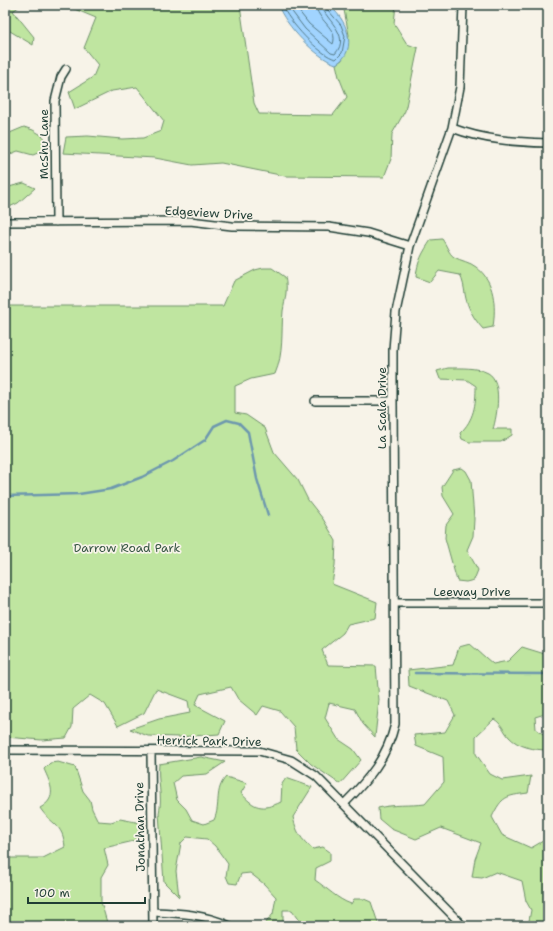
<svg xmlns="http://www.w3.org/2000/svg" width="553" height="931" viewBox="0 0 553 931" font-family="'Shantell Sans',sans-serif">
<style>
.green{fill:#bfe5a0;stroke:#6f916a}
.water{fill:#a1d4ff;stroke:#6d98ae}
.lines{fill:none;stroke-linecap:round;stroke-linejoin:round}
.shore{stroke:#537985;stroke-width:1}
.stream{stroke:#6d98ae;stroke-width:2.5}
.minor-casing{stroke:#1f3d34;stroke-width:10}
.minor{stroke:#f7f3e8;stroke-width:7}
.labels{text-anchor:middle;stroke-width:3.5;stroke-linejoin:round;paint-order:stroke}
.street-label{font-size:12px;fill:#1f3d34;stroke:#f7f3e8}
.park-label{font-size:12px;fill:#375644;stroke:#f7f3e8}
</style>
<rect width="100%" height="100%" fill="#f7f3e8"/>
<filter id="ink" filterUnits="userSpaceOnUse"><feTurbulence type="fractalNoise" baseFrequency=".025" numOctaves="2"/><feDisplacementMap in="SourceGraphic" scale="8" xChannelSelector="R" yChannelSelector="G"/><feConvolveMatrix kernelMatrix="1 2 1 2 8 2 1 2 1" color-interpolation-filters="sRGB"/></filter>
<g filter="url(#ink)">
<path class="green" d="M5,5h46l-31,1 -7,5 21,26 -1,8 -28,-17z
M65,5h175l14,98 5,11 74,1 14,-18 -8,-20 -3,-13 6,-4 7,-25 -6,-30h53l-2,18 13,21 11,4 -13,63 -13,23 -1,25 -7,18 -99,-1 -64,-13 -29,2 -37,-7 -92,-5 3,-16 22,-1 34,3 21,-1 18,-7 3,-10 -27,-34 -25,4 -37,18 -6,-17 24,-15 5,-12 -14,-17 12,-30z
M24,127l9,3 10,6 2,14 -12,5 -15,-4 -13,5v-21z
M24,183l11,5 -17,15 -13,6v-21z
M442,239c4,5 7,15 12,18 7,4 16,5 22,10 19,14 20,39 17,60l-10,2c-9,-10 -16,-22 -18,-35 -1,-7 -2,-13 -5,-19l-21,-4 -9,11 -14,-5c1,-15 7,-25 15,-37z
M263,268h9l13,9c3,12 0,22 -2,34 -2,22 1,42 -8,63l-24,5 -16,7v27l11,2 19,13 9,24 24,28 10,20 15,19 13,22 -1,24 -3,19 45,18 -2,16 -27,6 -5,9 -21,17 6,15 48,1 3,34 -4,37 -12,-13 -8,-15 -26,-6 -4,15 13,21 15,10 8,11 -21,24 -29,-20 -15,-15 -2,-22 -14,-16 -17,-5 -6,9 -19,-16 -7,-12 -31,7 -5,11 30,16 -6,13 -40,3 -31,-1 -18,-7 29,-10 31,-6 -2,-12 -32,-12 -12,24 -26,13 -13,-22 -15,-9 -17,14 -1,18 -6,11 -24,2 -37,-3v-431h218l11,-25 21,-11z
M448,368c12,0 29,-1 40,5 15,8 9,43 5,56h19v6l-11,7h-32l-7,-3 -2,-6c14,-13 16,-29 16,-47l-9,-6 -27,-1 -3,-8z
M462,468l4,3 5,9 3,39 -1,17 -6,14 11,20 -4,10 -8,2 -9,-1 -12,-43 1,-13 8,-11 -11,-18 -1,-9 11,-17z
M470,644l23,20 15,-3 14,-14 26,8v58l-13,4 1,12 10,7 2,-1v15c-13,0 -30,-3 -39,-13 -6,-7 -7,-13 -15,-18l-18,17v18l14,20 12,6 29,-4 -3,17c-22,3 -26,3 -36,24l10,18 29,13 17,-10v88h-20l3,-16 -5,-9 -4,-20 -26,-9 -14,6 -10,-1 3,-18 6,-16 -40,-15 -25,11 -25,-10 -12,-10 -1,-11c15,-4 32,-2 47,-4l19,-22 -1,-25 -27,-11 -2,-11 31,-3 10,-17 -7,-14 -39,-15 -1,-16 45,-5 6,-18z
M201,757l24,5 -18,12 -26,2 -8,7 4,17 9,9 6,11 12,4 10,-4c7,-15 0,-30 12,-43l21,6 -6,10c13,15 21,18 40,9l1,-18 4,-6 26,9 -19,30c3,14 8,23 20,32l10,-2 7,5v9l-14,7 -1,12c12,8 22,19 36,24l3,-5h10l7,3 8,24h-75l-12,-16h-9v12l-2,4h-18l10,-12 3,-17 -12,-13 -14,-11 -9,1 -4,10 -8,-1 -3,-7 2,-12 -13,-18 -8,-7 -20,-2 -6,6 -5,28 3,26 -15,-15 -5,-69c4,-16 -2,-32 0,-49z
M58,762l17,5 8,24 7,9 2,9 6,12 13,1 9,-3 21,4 -1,12 -6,6 -30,7 4,17 -7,12v25l7,24h-103v-68h38l22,-11c-2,-24 -14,-22 -25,-39 18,-10 11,-23 4,-39l6,-6z"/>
<path class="water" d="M278,5h50c18,12 32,45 8,59 -20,-6 -51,-39 -58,-59z"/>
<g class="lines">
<path class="shore" d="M282,5c6,16 38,51 54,54l6,-6 3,-17 -4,-11 -14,-16v-4
M287,5l18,24 26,24 4,1c18,-20 -13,-36 -13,-49
M294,5l15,19 24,20c6,-16 -17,-24 -17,-39"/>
<path class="stream" d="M5,496l74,-2 32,-5 31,-12 31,-16 32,-21 9,-14 13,-6 12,3 9,9 9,47 11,36
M415,673l133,1"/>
<g class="minor-casing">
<path id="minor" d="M452,128c32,12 62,14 96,15
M5,222l185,-1 42,5 97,1 39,6 42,13
M56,222l-1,-121 6,-24 5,-8
M315,401h78
M396,603h152
M5,750l254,1 32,9 25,16 147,150
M151,751l2,175
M344,804c24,-24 43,-46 51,-80l-2,-323v-51l3,-38 14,-66 42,-118 8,-41 3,-82
M153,912c28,1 51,2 77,14"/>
</g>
<use href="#minor" class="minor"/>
</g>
</g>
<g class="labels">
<g class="street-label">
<text transform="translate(44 144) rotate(-90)" y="4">McShu Lane</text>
<text transform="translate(209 213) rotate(3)" y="4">Edgeview Drive</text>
<text transform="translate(382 408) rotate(-90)" y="4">La Scala Drive</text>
<text x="472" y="596">Leeway Drive</text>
<text transform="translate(209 741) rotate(1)" y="4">Herrick Park Drive</text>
<text transform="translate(140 827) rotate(-91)" y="4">Jonathan Drive</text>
</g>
<g class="park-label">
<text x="127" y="552">Darrow Road Park</text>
</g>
</g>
<rect width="553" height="931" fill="none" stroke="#f7f3e8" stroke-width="20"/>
<rect x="10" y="10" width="533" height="911" fill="none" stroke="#1f3d34" stroke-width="1.5" filter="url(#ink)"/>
<path d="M28 897v6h117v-6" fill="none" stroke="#1f3d34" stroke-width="2"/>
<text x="34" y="897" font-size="12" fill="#1f3d34" stroke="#f7f3e8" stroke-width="3" paint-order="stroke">100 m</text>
</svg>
